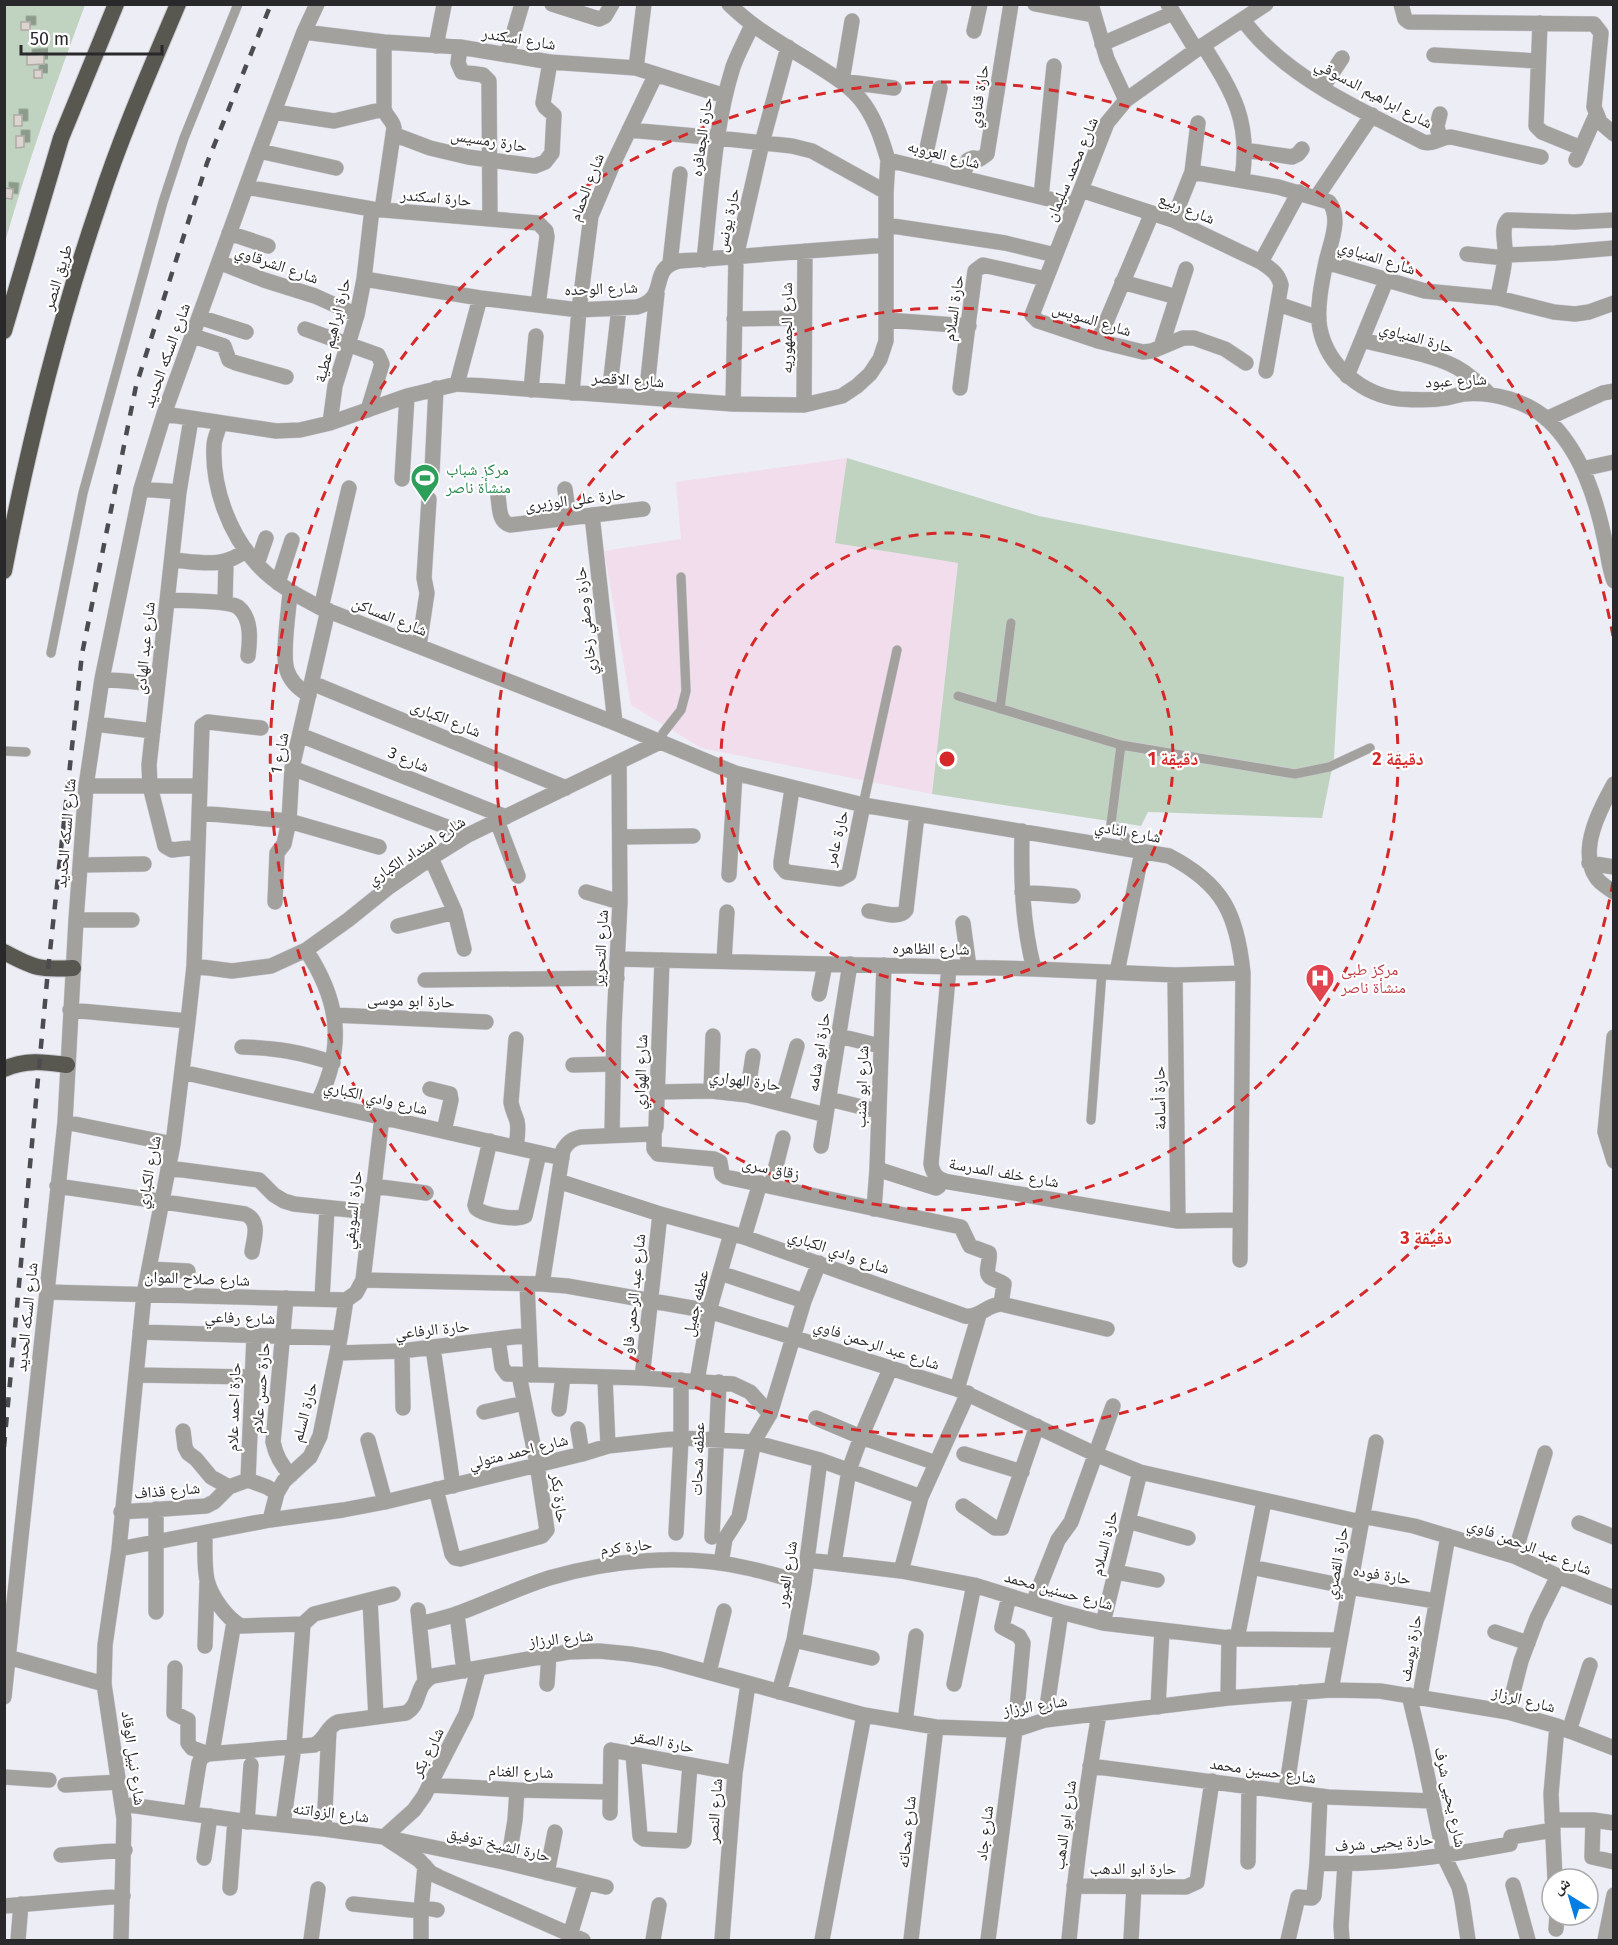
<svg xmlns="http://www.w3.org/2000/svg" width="1618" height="1945" viewBox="0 0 1618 1945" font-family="'Fira Sans','Noto Naskh Arabic',sans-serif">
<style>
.education{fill:#f2ddec}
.green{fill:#c0d3c0}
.building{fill:#dcd4d0;stroke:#b1a9a5;stroke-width:1.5;filter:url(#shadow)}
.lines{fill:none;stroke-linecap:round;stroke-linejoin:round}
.service-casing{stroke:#cacad2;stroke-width:10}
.minor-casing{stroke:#cacad2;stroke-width:16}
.trunk-casing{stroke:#cacad2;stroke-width:18}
.service{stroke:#a2a19e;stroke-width:9}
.minor{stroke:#a2a19e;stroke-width:15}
.trunk{stroke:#585750;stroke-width:16}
.rail{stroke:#4c4c50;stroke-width:4.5;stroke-dasharray:10 10;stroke-linecap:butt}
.ring{fill:none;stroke:#d62828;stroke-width:3;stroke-dasharray:10 8}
.labels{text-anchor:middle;stroke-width:4.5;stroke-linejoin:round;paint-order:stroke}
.street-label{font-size:16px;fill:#29292c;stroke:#fff}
.leisure-label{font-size:16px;fill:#27864d;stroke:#fff;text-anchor:start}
.health-label{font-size:16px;fill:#be3a42;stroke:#fff;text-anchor:start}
.centre{fill:#d62828;stroke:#fff;stroke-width:3}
.ring-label{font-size:18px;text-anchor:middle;font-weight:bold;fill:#d62828;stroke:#fff;stroke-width:4.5;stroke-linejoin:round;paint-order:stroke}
</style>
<defs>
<filter id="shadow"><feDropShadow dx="5.5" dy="-5.5" stdDeviation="0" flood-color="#0004"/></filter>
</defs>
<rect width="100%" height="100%" fill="#ededf6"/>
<path class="education" d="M847,458l-11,85 122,20 -26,231 -231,-46 -70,-43 -27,-154 77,-12 -5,-57z"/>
<path class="green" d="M5,5h80c-29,78 -57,157 -80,237z
M847,458l192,58 305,61 -10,181 -12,60 -174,-6 -7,14 -209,-32 26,-231 -123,-20z"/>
<path class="building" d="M21,22h9v8h-9z
M44,54v10l-17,1v-10z
M34,70h8v8h-8z
M14,115h8v11h-8z
M16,136h8v11l-8,1z
M4,188l9,1 -1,10 -8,-1z"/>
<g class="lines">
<g class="service-casing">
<path id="service" d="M51,653l32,-160 80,-291 21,-64 54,-134
M958,696l163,49 174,29 34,-7 41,-19
M1000,709l11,-86
M660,742l3,-9 18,-23 5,-19 -5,-114
M1121,745l-10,79 28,25
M4,751l22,1
M863,805l34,-155
M1091,1120l11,-149"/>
</g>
<g class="minor-casing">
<path id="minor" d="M552,4l47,15 6,-3 7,-12
M729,4c25,25 55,41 84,59 19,12 38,23 51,41 12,17 18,36 24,56l186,45
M1035,4l58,11
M1091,4l16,55 19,41
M1168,4l28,46
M1401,4l4,15 4,3 185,2 7,9 -7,74 6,15 14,12
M1243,20c7,9 14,18 22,25 44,43 105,69 158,97 11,3 17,-5 28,-5l90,20
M852,21l-10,60 52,7
M1540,23l-4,103 6,6 39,16
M974,31l6,-27
M304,32l80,10 76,5 90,15 86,6 89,28
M1102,44l71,-31
M1203,45c30,48 48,75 39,134
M436,46l8,-41
M460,47l-2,16 4,9 21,3 6,6 1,138
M507,55l15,-51
M1434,55l104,6
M636,68l8,-64
M1322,88l20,-30
M274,112l60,9 50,-12
M1440,114l-3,12 3,13
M629,130l89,8 74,8 20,5 74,41
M393,134l37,14 38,9 67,9 10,-4 7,-9 2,-38 -9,-8 -2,-4 7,-41
M1245,150l47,7 6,-3 4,-5
M259,151l77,17
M1576,160l20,-45
M923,167l17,-79
M1192,172l86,15 51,15c13,16 1,42 -3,60l99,29 73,7 56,14 21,2 14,-2 25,-9
M963,177l5,-17 5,-2 7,1 7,-5 24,-150
M246,187l126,22 166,14 8,8 1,6 -9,68
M1081,190l92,30 88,42c10,7 17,11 20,23l-15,86
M1041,197l13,-131
M1316,198l56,-83
M382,210l12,-82c-1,-8 -8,-11 -10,-19v-67
M1173,220l19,-48 6,-49
M886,225l119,18 50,12
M229,233l39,13
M1467,254l38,4
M1505,255l50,-2 59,-5
M704,260c7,-63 10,-133 29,-193 5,-14 13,-28 19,-42
M219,262l45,18 51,16 42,19
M1261,262l38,-70
M1326,262c-4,19 -10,48 -6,67 8,38 43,66 80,70 15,1 31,2 46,-1 6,-1 11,-3 17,-4 29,-3 64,7 85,26 33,31 48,78 57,121 3,13 4,27 9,40
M670,263l10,-89
M364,279l116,19 99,12 58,-3c34,-10 10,-38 42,-46l207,-16
M1122,282l55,15
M1498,298c2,-15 7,-30 7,-45 1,-10 -5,-25 3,-33l66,2 40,-2
M1278,304l41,14
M199,317l47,15
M734,319l70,-1
M887,320l82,6
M305,329l73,26 4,9 -14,46
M193,336l31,10 5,14 7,3 50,14
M1362,340c29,8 67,13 94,27 13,7 23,17 33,27
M1098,341l54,-128
M1161,347l25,-78
M1246,363l-21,-14 -31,-11h-11l-31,13 -9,1 -45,-11 -60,-20 -6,-6 75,-192 19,-23 70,-50 70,-46
M1347,376l39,-95
M457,384l23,-86
M960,388l15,-117 8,-6 63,14
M531,390l5,-54
M572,393l7,-83 12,-94 22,-52 43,-90
M609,395l10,-87
M646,398l11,-105
M733,404l3,-147 26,-114 26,-96
M804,405l1,-154
M164,414l112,17 24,-1 30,-7 77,-27 50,-12 276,20 71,1 38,-9 15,-10 13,-12 10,-15 6,-18v-149l2,-32
M191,419l-12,73 -30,273 1,21 15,60 7,4 26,-3
M1546,419l57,-26 11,-2
M330,423l5,-37 22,-71 7,-36 8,-70
M220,424c-2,7 -6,15 -6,22 -2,41 15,88 43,118 18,20 41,32 64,44l294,115 120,50 128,32 306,51c54,28 68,58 74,117l-3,287
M1582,469l32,-7
M432,472l4,-84
M402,479l5,-83
M141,489l38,3
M565,489l4,29
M498,497c2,10 0,24 12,28l133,-16
M592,515l23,208
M172,560c27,2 52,9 74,-10
M257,564l9,-26
M278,583l14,-43
M290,592c-1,14 -3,28 -4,42 -2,28 -4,45 23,61
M168,600c14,1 60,0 70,7 14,11 12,33 10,49
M225,603l1,-41
M321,608l28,-120
M419,646l8,-53 -3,-15 5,-79
M102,679l56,5
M312,683l254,105
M95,724l58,7
M300,735l206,82
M292,768l176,67
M1614,784c-14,25 -36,66 -18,93 3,6 12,11 18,15
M86,786h114
M792,789l-11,73v4l5,6 54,7 9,-5 1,-5 13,-64
M200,813l89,8 90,26
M497,821l21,55
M1022,831c-1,47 0,92 12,138
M621,837l72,-1
M431,858l24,54 9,37
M1589,863l25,4
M81,865l63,-1
M729,875l6,-102
M586,892l34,10
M1022,892l51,4
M275,902l2,-49 7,-9 5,-23 3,-53 36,-158
M869,911c12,1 30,9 37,-1l11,-95
M76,920h56
M963,923l6,44
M398,926l57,-14
M306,950c34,52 39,96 12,152
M617,959l417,10 141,6 68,-2
M724,961l3,-49
M194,966l38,5 39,-5 35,-16 42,-30 41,-33 42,-29 37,-23 192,-93
M949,967l-18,197c2,11 7,16 18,18l229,39 62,-1
M1117,972l25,-120
M1175,975l3,246
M425,980l192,-2
M819,994l6,-30
M70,1010l118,11
M334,1015l152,7
M839,1036l41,10
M1614,1037l-9,95 9,29
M242,1047c34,1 59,5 91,16
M573,1065l40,-1
M182,1072l380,86
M430,1089l20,5 1,6 -7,31
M711,1091l2,-55
M657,1092l54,-1 36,4 79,20
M747,1095l6,-39
M829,1099l49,12
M781,1103l16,-57
M65,1122l108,22
M654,1133v16l4,5 56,5 6,3 2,12 4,3 235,50 9,19 19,7c2,7 -5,19 1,24 4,3 10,4 14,7l-3,20
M612,1135l2,-109 6,-124 -1,-140
M490,1141l-15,64 1,3c7,7 41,13 49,8l14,-63
M821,1146l29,-182
M516,1147c1,-8 3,-17 1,-26 -2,-6 -5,-12 -6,-19l5,-63
M168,1168l91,12 15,15 10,6 10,3 76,8
M877,1169l59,19 3,-2 3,-5
M558,1181l102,33 84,23 221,79c15,2 21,-11 36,-12l106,25
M57,1186l188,28c16,7 9,24 7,38
M373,1186l53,7
M771,1186l12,-48
M874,1209l3,-40 7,-204
M744,1237l16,-54
M149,1269l39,2
M720,1273l84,28
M363,1280l179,4 25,2 142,25 248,78 138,65 45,18 221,50
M527,1284l4,91
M542,1284l21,-134c5,-8 9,-11 18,-13l70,-3 3,-1 2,-6 6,-167
M47,1292l299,8
M286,1298l-13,144c3,14 8,23 18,33
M322,1299l5,-91
M346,1300l10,-7 7,-13 19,-163
M140,1332l200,6
M498,1339l4,28 5,7 135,4 91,6 17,8 20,22
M433,1348l20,138
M402,1351l1,57
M338,1353l64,-2 127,-16
M136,1375l116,2
M605,1378l3,68
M642,1378l18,-164
M697,1381l12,-70 22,-77
M957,1389l22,-74
M559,1409l4,-33
M484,1412l40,-9
M816,1418l45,19 75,26
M578,1429l4,25
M183,1431l2,16 3,6 8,6 15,18 18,10
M368,1440l17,62
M964,1454l58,18
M248,1480l6,-144
M436,1489l16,65 3,4 5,1 82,-23 5,-6 -10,-66 -18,-89
M963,1506l32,22h7l35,-102
M121,1512l85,-6 8,-4 15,-15 19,-7 19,7 10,6
M1362,1516l52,10 100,30 44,20 56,22
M270,1520l7,-27 7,-12 26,-24 10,-21 20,-98 6,-38
M1128,1521l60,17
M1579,1523l35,14
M205,1533c0,15 -1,33 2,47 4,16 19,38 34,46l62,-2
M676,1533l5,-95v-58
M712,1537l7,-155
M119,1549l151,-29 73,-10 42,-8 197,-48 26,-8 73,-8 72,4 67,18 101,37
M1514,1556l31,-103
M807,1560l94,11 73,14 87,27 42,11 134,16 103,1
M721,1563l4,-24 14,-22 15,-76 16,-27 34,-113 15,-38
M834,1563l15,-93 12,-33 29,-68
M1251,1567l98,20 87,14
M901,1571l20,-74 47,-104
M1116,1572l41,8
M370,1600l6,117
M1033,1603l25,-63 13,-18 42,-116
M418,1610l7,70
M156,1612v-103
M457,1614l7,57
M1103,1623l37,-151
M420,1624c13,-4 27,-6 39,-11 30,-11 59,-25 90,-35 62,-18 134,-25 198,-10 19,4 38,10 57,15
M1495,1632l33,11
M1237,1639l27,-138
M794,1640l78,18
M205,1646l2,-63
M4,1656l100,28 20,135 -3,121
M175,1668l-1,45 14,7v23l4,5 16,6
M709,1672l15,-61
M104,1684l1,-39 14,-96 25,-255 29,-150 15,-123 6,-55 8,-240 6,-4 53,6
M547,1684l2,-29
M954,1684l20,-99
M1331,1690l45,-248
M779,1692l15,-52 10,-57 16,-123
M1409,1695l12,50 23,111 15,31 3,13 6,40
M1420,1696l28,-160
M4,1697l61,-575 11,-202 10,-134 16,-107 39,-190 23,-75 95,-263 45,-119 13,-28
M1228,1698l1,-61
M1158,1707l4,-77
M1508,1712l13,-51 16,-43 21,-42
M1045,1720l16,-108
M905,1722l11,-86
M1569,1731l21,-66
M212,1753l22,-131
M633,1754l7,82 4,3 40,2 6,-76
M1090,1766l238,31 105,4
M4,1777l45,3
M65,1785l54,-3
M430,1785l87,5 93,2
M1286,1791l15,-99
M123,1804l112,16 89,9 60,8 35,23 12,13 8,4 144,63
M191,1813l8,-50 3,-6 6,-3 106,-9c12,-5 12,-18 24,-23l68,-9c16,-9 8,-28 27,-37l135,-24 31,-1 31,3 30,5 204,56 72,12 79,3 30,-10 183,-22 103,-8 49,1 128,21 49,14 57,22
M610,1813l1,-63 124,23
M1552,1820h41l21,3
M1593,1820l-1,37 22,5
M247,1822l4,-57
M283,1825l11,-79 9,-122 11,-10 79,-20
M324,1829l5,-99
M384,1837l30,-27 10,-14 42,-82 12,-44
M393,1839l115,24 98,24
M61,1855l64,-5
M204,1858l6,-42
M1248,1862l1,-77
M508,1863l7,-43 2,-30
M1317,1863c66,3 128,-7 193,-19l1,-7 42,-7
M547,1873l8,-41
M1555,1879l-4,-85 6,-68
M1513,1885l15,55
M1074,1886l112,1 11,-5 15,-101
M230,1888l5,-68
M353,1904l68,7
M4,1906l119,-10
M421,1907l16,3
M1556,1929l1,-14
M570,1935l16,-53
M18,1940l3,-36
M311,1940l7,-51
M421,1940v-29l4,-45
M653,1940l6,-35
M722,1940l13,-167 13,-89
M822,1940l42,-225
M911,1940l25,-213
M988,1940l27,-210 8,-87 -4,-7 -17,-9 7,-31
M1069,1940c7,-75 17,-151 30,-226
M1131,1940l3,-54
M1288,1940l10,-43 14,1 2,-2 3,-33 3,-67
M1342,1940l-1,-14 4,-62
M1605,1940l9,-45"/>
</g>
<g class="trunk-casing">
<path id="trunk" d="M4,331l57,-193 55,-134
M4,571c24,-125 54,-247 95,-367 22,-68 51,-134 79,-200
M4,952c30,16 35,18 69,16
M4,1069c22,-10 41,-7 63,-4"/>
</g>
<use href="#service" class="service"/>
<use href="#minor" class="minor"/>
<use href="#trunk" class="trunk"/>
<path class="rail" d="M4,1447l44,-477 34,-316 54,-268 71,-223 64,-159"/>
</g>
<g class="ring">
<circle cx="947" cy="759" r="226"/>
<circle cx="947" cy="759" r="451"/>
<path d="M1613 882A677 677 0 1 1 1613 636"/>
</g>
<defs>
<g id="stadium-pin" transform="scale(1.5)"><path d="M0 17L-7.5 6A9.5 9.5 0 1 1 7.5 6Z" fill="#2e9e5b" stroke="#fff"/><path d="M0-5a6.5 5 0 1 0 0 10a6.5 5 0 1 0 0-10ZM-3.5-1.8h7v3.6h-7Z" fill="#fff"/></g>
<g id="hospital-pin" transform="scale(1.5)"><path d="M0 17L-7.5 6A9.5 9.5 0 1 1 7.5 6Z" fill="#e0444e" stroke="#fff"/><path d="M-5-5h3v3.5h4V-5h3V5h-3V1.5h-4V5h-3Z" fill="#fff"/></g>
</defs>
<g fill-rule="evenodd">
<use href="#stadium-pin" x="425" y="478"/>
<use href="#hospital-pin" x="1320" y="978"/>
</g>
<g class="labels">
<g class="street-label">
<text transform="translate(519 38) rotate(9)" y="6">شارع اسكندر</text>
<text transform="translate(1374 93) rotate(28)" y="6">شارع ابراهيم الدسوقي</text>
<text transform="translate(978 96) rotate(-81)" y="6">حارة قناوي</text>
<text transform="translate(701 137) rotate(-82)" y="6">حارة الجعافره</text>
<text transform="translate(489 140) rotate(9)" y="6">حارة رمسيس</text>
<text transform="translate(944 154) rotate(14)" y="6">شارع العروبه</text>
<text transform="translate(1071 169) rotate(-67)" y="6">شارع محمد سليمان</text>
<text transform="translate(586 187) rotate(-69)" y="6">شارع الحمام</text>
<text transform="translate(436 197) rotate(5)" y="6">حارة اسكندر</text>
<text transform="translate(1187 208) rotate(22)" y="6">شارع ربيع</text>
<text transform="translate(727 220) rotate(-78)" y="6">حارة يونس</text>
<text transform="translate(1377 257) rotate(18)" y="6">شارع المنياوي</text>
<text transform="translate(277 264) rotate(19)" y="6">شارع الشرقاوي</text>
<text transform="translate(57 277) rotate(-73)" y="6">طريق النصر</text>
<text transform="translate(601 288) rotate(-2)" y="6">شارع الوحده</text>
<text transform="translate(953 308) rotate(-82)" y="6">حارة السلام</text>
<text transform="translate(1092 319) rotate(17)" y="6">شارع السويس</text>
<text transform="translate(786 328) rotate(-90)" y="6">شارع الجمهوريه</text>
<text transform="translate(332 330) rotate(-76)" y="6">حارة ابراهيم عطية</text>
<text transform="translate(1417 337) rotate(16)" y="6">حارة المنياوي</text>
<text transform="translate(166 355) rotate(-70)" y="6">شارع السكه الحديد</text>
<text transform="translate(628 379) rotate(4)" y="6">شارع الاقصر</text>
<text transform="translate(1456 380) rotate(-3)" y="6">شارع عبود</text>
<text transform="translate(575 499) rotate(-7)" y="6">حارة على الوزيرى</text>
<text transform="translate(390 616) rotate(22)" y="6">شارع المساكن</text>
<text transform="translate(585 621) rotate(-96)" y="6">حارة وصفي زخاري</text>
<text transform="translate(144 648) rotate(-84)" y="6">شارع عبد الهادى</text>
<text transform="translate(446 718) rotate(22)" y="6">شارع الكبارى</text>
<text transform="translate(279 753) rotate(-80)" y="6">شارع 1</text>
<text transform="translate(409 759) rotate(22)" y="6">شارع 3</text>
<text transform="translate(1128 831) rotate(10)" y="6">شارع النادي</text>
<text transform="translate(65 833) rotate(-85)" y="6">شارع السكه الحديد</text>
<text transform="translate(836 838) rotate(-76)" y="6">حارة عامر</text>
<text transform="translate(416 850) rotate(-33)" y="6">شارع امتداد الكباري</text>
<text transform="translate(600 948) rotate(-87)" y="6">شارع التحرير</text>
<text transform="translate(931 948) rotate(1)" y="6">شارع الظاهره</text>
<text transform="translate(411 1000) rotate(2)" y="6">حارة ابو موسى</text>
<text transform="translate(818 1052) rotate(-81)" y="6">حارة ابو شامه</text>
<text transform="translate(640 1072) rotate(-88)" y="6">شارع الهواري</text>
<text transform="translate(745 1080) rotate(8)" y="6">حارة الهواري</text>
<text transform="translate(861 1087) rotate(-88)" y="6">شارع ابو شنب</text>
<text transform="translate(376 1097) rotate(13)" y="6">شارع وادي الكباري</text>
<text transform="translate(1159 1098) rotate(-91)" y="6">حارة أسامة</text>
<text transform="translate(771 1168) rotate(12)" y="6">زقاق سرى</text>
<text transform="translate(148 1172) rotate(-79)" y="6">شارع الكباري</text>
<text transform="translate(1004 1172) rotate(10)" y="6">شارع خلف المدرسة</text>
<text transform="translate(352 1210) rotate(-84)" y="6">حارة السويفي</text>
<text transform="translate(839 1251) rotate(19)" y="6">شارع وادي الكباري</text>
<text transform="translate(197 1278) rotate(2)" y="6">شارع صلاح الموان</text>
<text transform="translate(633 1294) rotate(-84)" y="6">شارع عبد الرحمن فاو</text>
<text transform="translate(695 1303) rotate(-77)" y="6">عطفه جميل</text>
<text transform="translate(26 1317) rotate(-84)" y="6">شارع السكه الحديد</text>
<text transform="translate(240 1317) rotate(2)" y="6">شارع رفاعي</text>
<text transform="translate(432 1329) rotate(-6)" y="6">حارة الرفاعي</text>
<text transform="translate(877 1344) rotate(18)" y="6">شارع عبد الرحمن فاوي</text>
<text transform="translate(260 1388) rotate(-85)" y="6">حارة حسن علام</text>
<text transform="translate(233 1407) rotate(-88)" y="6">حارة احمد علام</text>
<text transform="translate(304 1412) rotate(-75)" y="6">حارة السلم</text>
<text transform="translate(518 1451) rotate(-14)" y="6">شارع احمد متولي</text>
<text transform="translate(697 1459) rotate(-88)" y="6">عطفه شحات</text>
<text transform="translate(167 1490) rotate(-5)" y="6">شارع قذاف</text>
<text transform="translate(560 1498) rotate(83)" y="6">حارة بكر</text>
<text transform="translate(1104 1543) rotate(-76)" y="6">حارة السلام</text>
<text transform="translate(626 1546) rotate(-6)" y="6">حارة كرم</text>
<text transform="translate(1530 1546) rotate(21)" y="6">شارع عبد الرحمن فاوي</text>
<text transform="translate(1336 1563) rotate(-80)" y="6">حارة القصري</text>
<text transform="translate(786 1574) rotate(-81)" y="6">شارع العبور</text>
<text transform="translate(1382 1574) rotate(9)" y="6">حارة فوده</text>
<text transform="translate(1059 1590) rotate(15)" y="6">شارع حسنين محمد</text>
<text transform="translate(561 1638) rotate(-6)" y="6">شارع الرزاز</text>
<text transform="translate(1410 1648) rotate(-80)" y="6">حارة يوسف</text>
<text transform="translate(1524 1699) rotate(14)" y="6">شارع الرزاز</text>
<text transform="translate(1035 1705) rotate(-9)" y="6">شارع الرزاز</text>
<text transform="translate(663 1741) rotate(11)" y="6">حارة الصقر</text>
<text transform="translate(427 1752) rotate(-63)" y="6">شارع بكر</text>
<text transform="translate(134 1758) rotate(82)" y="6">شارع نبيل الوقاد</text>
<text transform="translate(1263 1770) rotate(8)" y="6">شارع حسين محمد</text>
<text transform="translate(521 1771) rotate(2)" y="6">شارع الغنام</text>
<text transform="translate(1451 1797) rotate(78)" y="6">شارع يحيى شرف</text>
<text transform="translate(714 1811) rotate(-86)" y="6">شارع النصر</text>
<text transform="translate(331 1812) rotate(7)" y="6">شارع الزواتنه</text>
<text transform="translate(1064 1825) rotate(-82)" y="6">شارع ابو الدهب</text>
<text transform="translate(906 1832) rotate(-84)" y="6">شارع شحاته</text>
<text transform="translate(984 1833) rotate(-83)" y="6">شارع جاد</text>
<text transform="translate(1384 1842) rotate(-4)" y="6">حارة يحيى شرف</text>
<text transform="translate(499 1844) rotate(13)" y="6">حارة الشيخ توفيق</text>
<text x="1133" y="1874">حارة ابو الدهب</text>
</g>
<g class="leisure-label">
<text x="446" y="475">مركز شباب<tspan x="446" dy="18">منشأة ناصر</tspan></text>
</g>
<g class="health-label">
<text x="1341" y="975">مركز طبى<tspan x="1341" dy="18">منشأة ناصر</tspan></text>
</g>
</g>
<circle cx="947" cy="759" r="9" class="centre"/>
<g class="ring-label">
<text x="1173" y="765">1 دقيقة</text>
<text x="1398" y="765">2 دقيقة</text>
<text x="1426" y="1244">3 دقيقة</text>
</g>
<rect width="1618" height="1945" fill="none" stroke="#29292c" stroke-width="12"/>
<g transform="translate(1570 1897) rotate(323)"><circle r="28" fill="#ffffff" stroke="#a9a9ab" stroke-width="1.5"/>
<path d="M0-4.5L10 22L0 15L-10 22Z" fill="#007ee4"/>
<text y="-9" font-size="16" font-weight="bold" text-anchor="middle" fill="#29292c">ش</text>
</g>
<path d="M21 45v9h141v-9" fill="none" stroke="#29292c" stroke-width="3"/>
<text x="30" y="45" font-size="18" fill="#29292c" stroke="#ffffff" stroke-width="4.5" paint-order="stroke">50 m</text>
</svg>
